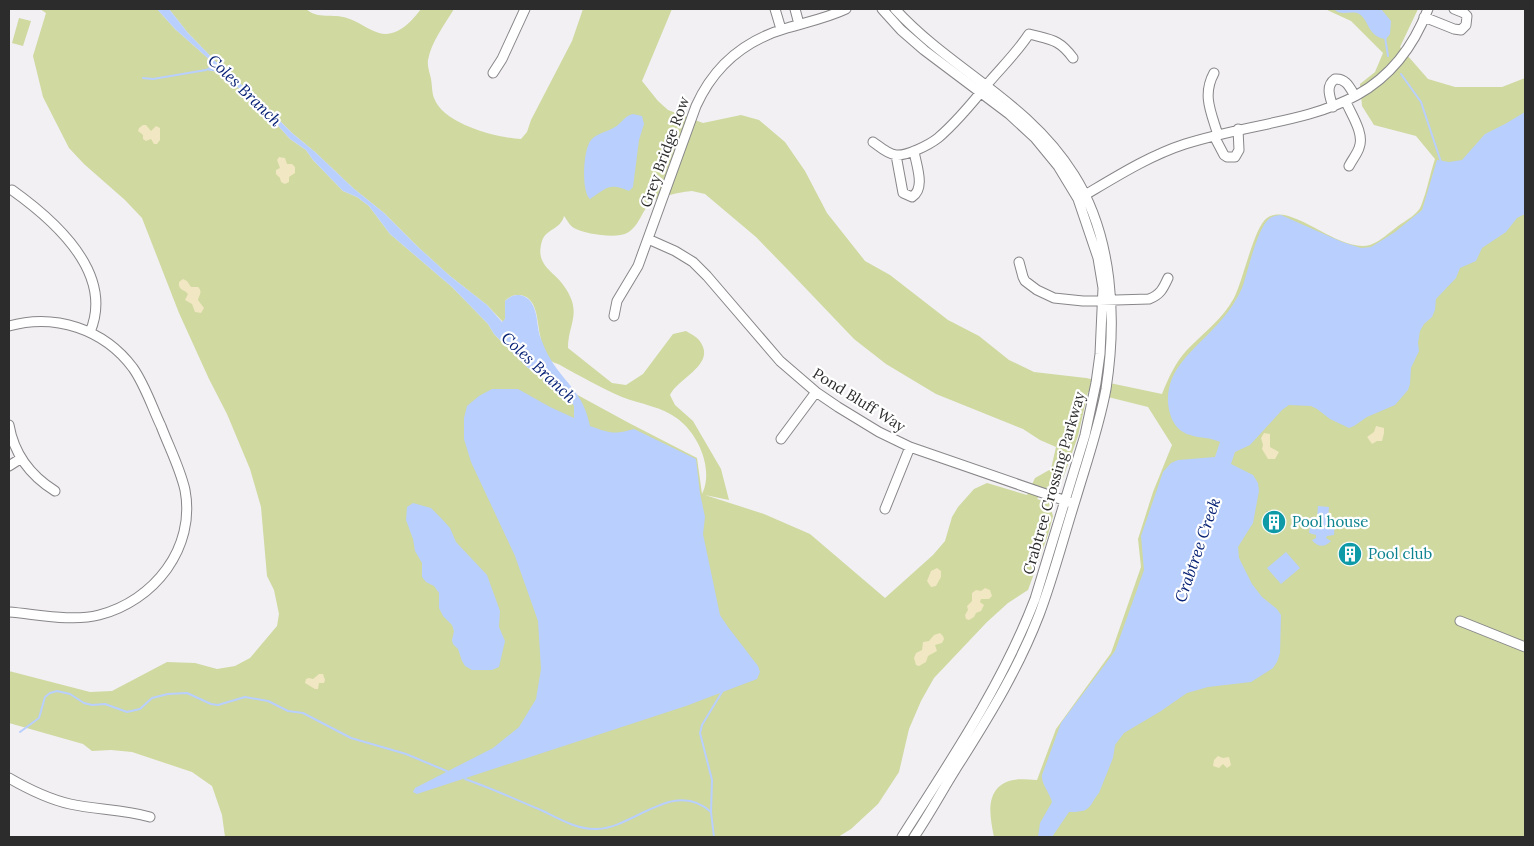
<svg xmlns="http://www.w3.org/2000/svg" width="1534" height="846" viewBox="0 0 1534 846" font-family="Lora,serif">
<style>
.green{fill:#cfd9a0;fill-rule:evenodd}
.sand{fill:#f1e7c2}
.water{fill:#b9cffd}
.lines{fill:none;stroke-linecap:round;stroke-linejoin:round}
.stream{stroke:#b9cffd;stroke-width:2}
.minor-casing{stroke:#888689;stroke-width:11}
.minor{stroke:#fff;stroke-width:9}
.labels{text-anchor:middle;stroke-width:4.5;stroke-linejoin:round;paint-order:stroke}
.street-label{font-size:15px;fill:#2d2c2d;stroke:#fff}
.culture-label{font-size:15px;fill:#0d838f;stroke:#fff;text-anchor:start}
.water-label{font-size:16px;font-style:italic;fill:#092376;stroke:#fff}
</style>
<rect width="100%" height="100%" fill="#f2f0f3"/>
<path class="green" d="M40,9h117l18,20 35,31 2,5 -4,4 3,2 9,1 44,38 26,29 16,11 7,10 30,31 14,6 12,9 21,28 62,53 36,37 6,10 34,34 101,55 68,35 5,36c12,-24 -3,-59 -24,-75 -15,-12 -38,-15 -56,-22 -21,-9 -42,-21 -62,-32 -2,-1 -8,-3 -10,-5 -4,-5 -9,-18 -10,-25 -3,-13 -2,-40 -22,-40 -5,0 -9,2 -13,6 1,8 3,15 -2,21l-16,-17 -37,-29 -32,-29 -34,-34 -31,-25 -38,-36 -23,-19 -34,-34 -37,-32 -33,-34 -19,-24h137c12,11 27,4 41,9 11,3 21,12 32,15 18,5 33,-12 42,-24h33c-9,15 -23,33 -26,51 -1,6 2,14 3,19 1,6 1,14 3,19 9,26 63,40 87,41l6,-7 4,-12 41,-79 11,-32h89l-30,72 16,20 10,9 35,13 38,-8 18,5 26,22 20,29 22,42 38,48 25,14 58,45 31,16 30,24 25,12 52,6 76,16c6,-15 13,-31 24,-43 16,-17 37,-32 48,-53 9,-17 20,-71 33,-80 24,-17 72,36 103,27 11,-4 20,-13 28,-19 7,-5 20,-12 23,-20 6,-15 9,-32 14,-47l-19,-23 -42,-11 -12,-19 -2,-22 15,-12 8,-19 -32,-32 -26,-12h93l-18,38 28,32 27,8h47l23,-9v759h-531c-4,-20 -10,-47 15,-56 7,-3 19,-1 28,-1l19,-51 55,-76 30,-86 -3,-28 15,-47 19,-47 -24,-38 -60,-15 -10,44 -16,45 -14,5 -11,13 12,4 4,13 -5,19 -20,55 -20,13 -21,19 -53,56 -13,23 -12,28 -10,43 -21,32 -27,25 -13,8h-613l-3,-22 -10,-29 -20,-14 -60,-20 -21,-2 -19,1 -9,-7 -74,-21v-52l81,21 22,-1 55,-29 28,1 22,6 18,-3 15,-8 27,-32 2,-12 -5,-24 -7,-14 -6,-69 -11,-38 -23,-55 -18,-35 -30,-66 -37,-95 -17,-18 -41,-36 -15,-16 -26,-51 -10,-41 13,-43zM692,191l13,3 51,43 35,36 63,66 32,25 50,30 87,35 17,11 16,7 -5,22 -16,9 -8,17 -40,-12 -13,6 -16,18 -6,10 -7,24 -12,14 -48,43 -75,-64 -46,-20 -59,-19 24,5 -8,-31 -28,-48 -18,-16 -5,-10c8,-17 45,-30 31,-52 -2,-5 -10,-9 -15,-12l-13,3 -30,40 -17,11 -14,-2 -44,-35c0,-24 14,-34 -2,-59 -10,-18 -32,-22 -24,-48 4,-12 19,-12 22,-25 3,4 6,10 10,12 11,6 42,11 53,5 12,-6 15,-23 24,-31 8,-6 31,-10 41,-11z
M19,18l12,3 -8,25 -11,-3z"/>
<path class="sand" d="M143,125h3l5,6 5,-5 4,2v12l-3,4h-3l-3,-5 -5,2 -3,-2v-4l-5,-4 1,-3z
M279,157l6,1 2,6h5l3,3v6l-6,4v5l-4,2 -4,-2 -1,-4 -4,-4v-4l4,-2 -3,-8z
M183,279l4,2 4,6h7c5,5 1,8 0,13l6,8 -3,5 -6,-1 -3,-8 -7,-4 3,-6c-4,-5 -10,-3 -9,-12z
M1376,426l8,2v5l-2,8h-5l-5,3 -5,-7 7,-5z
M1264,433l6,1v13l9,5 -4,7h-7l-6,-10 1,-4 -2,-7z
M937,568l4,3v6l-5,9 -5,1 -4,-6 4,-10z
M985,588l5,2 2,6 -3,3h-8l-1,3 4,3 -3,6 -5,2 -2,4 -5,3 -3,-1 -1,-4 3,-5 -1,-4 5,-5v-8l4,-3 5,1z
M940,633l3,3 1,3 -2,4 -7,2 2,6 -9,5 -2,6 -7,4 -3,-1 -2,-7 2,-5 6,-3 1,-8 6,-1 5,-6z
M319,674h4l2,6 -1,3h-5l-1,6h-3l-10,-6 1,-4 3,-1 4,1z
M1218,756l5,2 6,-1 2,8 -4,3 -4,-4 -4,4 -6,-2 1,-6z"/>
<path class="water" d="M157,9h12l19,24 33,34 37,32 34,34 23,19 38,36 31,25 34,34 32,29 37,29 15,17 3,-3v-18c8,-8 19,-8 26,1 8,12 5,25 10,37 3,7 6,15 10,21 16,26 32,32 39,66 20,7 23,9 44,3l62,30 4,34 5,24 -2,17 17,81 8,12 30,39 2,6 -3,7 -71,27 -269,88 -4,-2 2,-4 78,-40 26,-21 17,-28 5,-30 -3,-48 -23,-65 -44,-94 -7,-23v-21l3,-12 12,-10 13,-7h26l32,18 24,11v-12l-8,-11 -15,-14 -23,-13 -34,-34 -6,-10 -36,-37 -62,-53 -21,-28 -12,-9 -14,-6 -30,-31 -7,-10 -16,-11 -26,-29 -44,-38 -15,-2 7,-5 -2,-5 -35,-31z
M1334,9h47l10,12 -1,13 -4,5c-20,-2 -16,-21 -29,-26 -8,-2 -17,3 -23,-4z
M1525,112v102l-8,4 -11,14 -24,16 -6,13 -16,7 -4,10 -20,21 -1,11 -3,7 -8,7 -4,7 -2,12 1,8 -8,17 -1,16 -2,6 -13,15 -28,12 -13,9 -5,2 -19,-9 -13,-10 -6,-3 -22,-1 -7,5 -32,35 -15,7 -4,12 22,11 5,8 1,8 -6,32 -15,24 1,11 13,26 10,13 15,12 4,6 -1,38 -3,9 -4,6 -22,14 -43,5 -21,6 -26,18 -37,22 -9,12 -2,13 -14,35c-6,6 -8,17 -17,18 -4,1 -9,1 -13,1l-17,25h-14l2,-14 12,-21c-2,-9 -11,-18 -10,-27l19,-52 54,-72 29,-81 -3,-34 22,-64 8,-9 7,-3 37,-3 5,-15c-12,-6 -29,-3 -40,-12 -8,-7 -11,-17 -12,-27 -2,-34 25,-52 46,-75 11,-11 22,-26 28,-40 6,-16 15,-61 28,-70 3,-2 8,-3 11,-3l61,27 19,6 10,-1 24,-15 27,-22 15,-50 12,2 13,-2 23,-26 20,-10z
M633,114l9,2 2,8 -5,16 -6,47 -4,4c-20,-8 -21,-4 -39,8 -9,-7 -7,-50 1,-59 6,-7 16,-8 24,-13 7,-4 9,-11 18,-13z
M413,503l18,5 10,10 9,10 6,14 31,33 13,36 -1,16 6,14 -6,26 -7,3h-20l-7,-4 -3,-5 -4,-12 -5,-5 -1,-4 2,-9 -2,-6 -9,-9 -4,-8v-15l-5,-7 -8,-4 -4,-5v-14l-7,-12 -2,-12 -7,-19 1,-13z
M1318,506l11,1 -1,12h7l-1,16 -7,1 -1,2 5,3c-6,7 -14,6 -19,-1l4,-2v-3l-7,-2 2,-16 6,1z
M1286,552l14,16 -19,16 -14,-16z"/>
<g class="lines">
<path class="stream" d="M1385,37l3,19
M1401,74l20,28 20,60
M143,78l10,1 53,-9
M20,732l19,-14 6,-21 5,-4 7,-2 13,3 14,9 8,2 13,-1 22,8 13,-3 12,-11 16,-4 19,-1 24,11 7,1 27,-8 23,4 20,10 15,2 48,25 55,16 43,18
M465,779c26,9 52,21 78,32 16,8 35,19 54,18 37,-1 77,-51 114,-17
M714,837l-3,-25 1,-32 -12,-47 2,-8 20,-33"/>
<g class="minor-casing">
<path id="minor" d="M775,9l6,20
M795,9l4,15
M882,9l19,21 23,20 85,64 26,24 23,28 20,33 20,59 5,30 -3,66 -4,29 -11,52 -50,164c-33,86 -84,161 -133,238
M895,9c57,62 133,92 179,166 39,62 43,143 32,214 -7,38 -20,75 -31,112 -12,38 -22,77 -36,114 -20,52 -48,98 -77,144 -17,26 -31,53 -48,78
M1424,17l30,12 7,1 5,-5 1,-9 -3,-3 -10,-4
M493,73l9,-14 23,-50
M1214,73c-12,22 -3,39 4,62
M1346,102c5,12 19,32 13,46 -2,6 -7,12 -10,18
M1333,107c-3,-10 -8,-21 2,-28 11,-1 15,9 20,17
M1214,136l10,19 3,2h8l4,-7 -1,-21
M873,142c6,4 14,12 23,13 11,1 33,-10 42,-17 19,-16 36,-37 52,-57 13,-15 28,-30 39,-47 22,6 30,5 44,24
M896,155l7,38 9,4c14,-9 4,-32 2,-46
M12,190c42,30 103,83 78,142
M1080,198c34,-20 68,-42 105,-54 100,-32 198,-18 243,-135
M648,239l27,12 18,11 14,14 73,85 36,31 22,15 41,25 31,15 159,55
M1019,262l4,15 2,4 12,9 17,8 29,3 66,-2c11,-4 14,-10 19,-21
M614,316l3,-15 21,-35 58,-160c18,-40 49,-66 91,-78 20,-6 40,-10 59,-19
M9,326c46,-13 95,3 124,42 12,17 19,39 28,58 8,21 19,42 24,64 11,58 -31,111 -86,125 -27,7 -63,-1 -90,-3
M9,425c5,29 22,51 46,66
M781,439l35,-47
M9,466l11,-7
M885,509l25,-62
M1460,621l65,26
M9,778c19,11 39,21 61,26 26,6 53,5 80,13"/>
</g>
<use href="#minor" class="minor"/>
</g>
<defs>
<g id="building-disc" transform="scale(1.25)"><circle r="9.5" fill="#0f9aa8" stroke="#fff"/><path d="M-4-6H4V6H1V3H-1V6H-4ZM-2.5-4.3h1.7v1.8h-1.7ZM.8-4.3h1.7v1.8H.8ZM-2.5-1h1.7V.8h-1.7ZM.8-1h1.7V.8H.8Z" fill="#fff"/></g>
</defs>
<g fill-rule="evenodd">
<use href="#building-disc" x="1274" y="522"/>
<use href="#building-disc" x="1350" y="554"/>
</g>
<g class="labels">
<g class="street-label">
<text transform="translate(665 152) rotate(-70)" y="5">Grey Bridge Row</text>
<text transform="translate(859 400) rotate(32)" y="5">Pond Bluff Way</text>
<text transform="translate(1054 483) rotate(-74)" y="5">Crabtree Crossing Parkway</text>
</g>
<g class="culture-label">
<text x="1292" y="527">Pool house</text>
<text x="1368" y="559">Pool club</text>
</g>
<g class="water-label">
<text transform="translate(245 90) rotate(44)" y="6">Coles Branch</text>
<text transform="translate(539 367) rotate(43)" y="6">Coles Branch</text>
<text transform="translate(1197 550) rotate(-71)" y="6">Crabtree Creek</text>
</g>
</g>
<rect width="1534" height="846" fill="none" stroke="#2d2c2d" stroke-width="20"/>
</svg>
